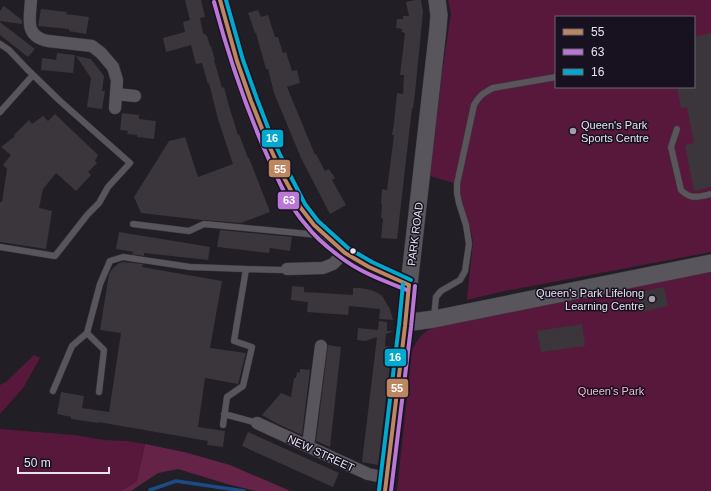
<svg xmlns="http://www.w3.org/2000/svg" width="711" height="491" viewBox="0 0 711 491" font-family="Arial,sans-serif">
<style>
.green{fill:#58183c;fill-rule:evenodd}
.forest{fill:#652347}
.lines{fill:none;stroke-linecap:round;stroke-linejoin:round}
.stream{stroke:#1c4c85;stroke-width:3.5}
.building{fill:#3a363c}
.lane-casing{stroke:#3c383f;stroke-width:7}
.street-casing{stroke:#3c383f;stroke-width:13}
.secondary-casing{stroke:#3c383f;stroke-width:18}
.lane{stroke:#58555c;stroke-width:6}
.street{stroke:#58555c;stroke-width:12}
.secondary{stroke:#58555c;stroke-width:17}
.bus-1-casing{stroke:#181220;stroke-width:7}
.bus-2-casing{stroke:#181220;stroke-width:7}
.bus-3-casing{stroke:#181220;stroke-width:7}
.bus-1{stroke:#bb8660;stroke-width:4}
.bus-2{stroke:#ba77d6;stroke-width:4}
.bus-3{stroke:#00a9ce;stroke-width:4}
.poi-dot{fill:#a29ea8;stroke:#181220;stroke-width:1.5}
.bus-dot{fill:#e7e3ee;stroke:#181220;stroke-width:1.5}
.labels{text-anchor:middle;stroke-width:3;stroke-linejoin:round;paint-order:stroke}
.poi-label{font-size:11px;fill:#e7e3ee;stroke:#181220;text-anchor:start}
.street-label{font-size:11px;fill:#e7e3ee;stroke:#181220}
.park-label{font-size:11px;fill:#f9b5d2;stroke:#181220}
.line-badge{stroke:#181220;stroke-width:1.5}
.badge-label{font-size:11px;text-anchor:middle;font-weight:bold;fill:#fff}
</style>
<rect width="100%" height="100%" fill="#221e26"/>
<path class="green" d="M448,0h263v252l-211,40 -33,8 6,-58 -2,-11 -9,-28 -5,-19 -27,-8 12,-102 9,-61zM556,17h138v70h-138z
M711,272v219h-314l15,-141c10,-18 13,-19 31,-27l112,-24z
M34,355l6,3 -17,30 -23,26v-29l6,-3z
M0,429l74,6 30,5 23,1 18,3 -8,37 -16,10h-121z"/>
<path class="forest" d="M145,444l39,8 46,13 56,24 4,2h-34l-29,-7 -49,-15 -20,4 -27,18h-10l16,-10z"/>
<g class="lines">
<path class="stream" d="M150,490l26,-9 68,10"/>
</g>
<path class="building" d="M185,0h16l4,17 -5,1 3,15 4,3 3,10h1l4,14h-1l8,28 2,-1 5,19 9,29 1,-1 9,24h1l21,54 -29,11 -37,-3h-2l-61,-7 -7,-16 35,-56 16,-4 13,40 35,-13 -15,-45 -9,-36 -1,1 -6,-21 -6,1 -5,-19 -25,7 -3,-14 22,-6 -2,-10 7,-2z
M415,0h6l2,12 -8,81 -2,15h-1l-15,131 -16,-1 2,-19 -2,-1 1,-14h-1l1,-15 5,1 7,-55h-2l2,-12 3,-30 6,1 1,-19h-4l5,-42 -3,-1v-3l-6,-1 1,-9h6v-3h6l-3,-14z
M4,6l18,14v4l-22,-3v-10z
M41,9l26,3 -1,2 23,3 -3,17 -17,-3v-2l-31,-3z
M258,10l3,7 7,-2 7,22h3l5,16 3,-1 6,19 5,-1 3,13 -13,4 28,68 1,-1 9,17 4,-2 6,9 -3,2 14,25 -16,9 -29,-56 -27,-65 -6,-24h-2l-10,-36h-1l-7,-20z
M0,22l35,27 -7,8 -28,-22z
M711,33v154l-17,4 -9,-46 9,-2 -7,-36 -6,1 -4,-21h17v-50z
M57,53l18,2 -2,18 -32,-3 1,-12 14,2z
M76,56l15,3 13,17 -2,15h3l-3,18 -15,-2 4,-29z
M122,113l17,2v4l17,2 -2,18 -17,-2v-2l-10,-1 1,-3 -8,-1z
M55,114l43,41 -3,6 2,2 -9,9 3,3 -15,16 -20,-18 -13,16 -4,19 13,3 -6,38 -46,-7v-40h2l5,-33 -4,-4 8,-10 -10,-8 14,-11 -1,-1 15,-15 3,4 11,-8 5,5z
M220,230l72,7 -2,14 -20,-3 -1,5 -52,-6z
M119,232l91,15 -2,13 -64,-7v3l-13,-2 3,-2 -18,-3z
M123,262l20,2 -1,3 80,14 -12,67 36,5 -1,4 -7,27 -33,-6 -7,49 27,4 -2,16 -16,-2 1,-4 -110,-19v1l-27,-4v-2l-14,-3 4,-22 23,4 -2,12 27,4 12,-79 -21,-3 9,-56 3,-5 7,-6z
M292,286l12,1v5l49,3v-7h7l11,2 7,3 3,3v-2l9,15 3,11 -14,-1 1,-10 -31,-3 -1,9 -41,-3 1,-10 -17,-2z
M664,287l4,19 -27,6 -5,-19z
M379,321l8,1v9h7l-8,3 -1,12 7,1 -14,118 -16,-3 15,-125 -12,4 -8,-1 1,-12 20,2z
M582,324l3,22 -44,6 -4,-21z
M328,345l13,2 -11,100 -14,-6z
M300,369l10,1 -8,65 -26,-12 -14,-8 19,-22 10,4 3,-19h2l1,-6 3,1z
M248,432l91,41 -6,14 -91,-41z"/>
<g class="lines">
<g class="lane-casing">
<path id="lane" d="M0,44l9,6 18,19 33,32 70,62 -22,24 -9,16 -11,11 -33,42 -55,-9
M0,112l33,-37
M677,129l-6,18 10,43c10,10 17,7 30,4
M133,224l56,7 15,-7 115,11
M434,317l2,-20 5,-6 19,-11 5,-9 4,-27 -3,-19 -7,-22 -2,-10v-9l17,-79c5,-9 9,-12 19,-17l63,-11
M87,333l17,17 -5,42
M53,391l19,-45 15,-13 13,-49 10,-23 13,-4 67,10 56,2
M224,414l33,9
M223,425l4,-28 16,-11 9,-39 -18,-6 12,-72 36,1 5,-1"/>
</g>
<g class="street-casing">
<path id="street" d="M31,0c-1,19 -7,36 17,41l44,5 9,7 12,14 4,13 -2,28
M116,94l19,2
M287,269l36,-1 10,-4 11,-11
M257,423l111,51 19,4
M308,446l13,-100"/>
</g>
<g class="secondary-casing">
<path id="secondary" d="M220,0c14,55 31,109 56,160 9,21 20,43 34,61 10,11 22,22 33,31 4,3 9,6 13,8 17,10 35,17 53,25
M405,323l29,-4 277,-56
M385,491l20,-165 4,-41 29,-257 1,-13 -2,-15"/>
</g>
<use href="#lane" class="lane"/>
<use href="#street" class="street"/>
<use href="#secondary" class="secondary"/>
<g class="bus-1-casing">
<path id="bus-1" d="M220,0l17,61 14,40 16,40 16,35 17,31 14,18 31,28 24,14 40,18
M385,491l20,-165 4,-41"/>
</g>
<g class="bus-2-casing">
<path id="bus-2" d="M214,2c15,56 32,107 56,160 10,22 20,45 36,63 9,12 21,22 33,31 20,16 45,25 68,34
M391,491l20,-164 4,-41"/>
</g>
<g class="bus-3-casing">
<path id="bus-3" d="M226,0l17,60 14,39 15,39 17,35 16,31 13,17 30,27 24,14 39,18
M379,490l20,-165 4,-41"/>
</g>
<use href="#bus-1" class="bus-1"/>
<use href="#bus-2" class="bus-2"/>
<use href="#bus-3" class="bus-3"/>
</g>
<g class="poi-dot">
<circle cx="573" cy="131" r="4"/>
<circle cx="652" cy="299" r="4"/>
</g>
<circle class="bus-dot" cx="353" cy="251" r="3.5"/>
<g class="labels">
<g class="poi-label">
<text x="581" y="129">Queen's Park<tspan x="581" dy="13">Sports Centre</tspan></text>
<text x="644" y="297" text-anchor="end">Queen's Park Lifelong<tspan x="644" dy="13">Learning Centre</tspan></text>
</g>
<g class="street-label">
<text transform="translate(415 234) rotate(-83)" y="4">PARK ROAD</text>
<text transform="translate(321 453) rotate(25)" y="4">NEW STREET</text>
</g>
<g class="park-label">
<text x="611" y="395">Queen's Park</text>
</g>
</g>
<g class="line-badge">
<rect x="261" y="129" width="23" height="19" rx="4" fill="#00a9ce"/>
<rect x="268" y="159" width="23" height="19" rx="4" fill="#bb8660"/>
<rect x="277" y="191" width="23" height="19" rx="4" fill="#ba77d6"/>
<rect x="384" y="348" width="23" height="19" rx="4" fill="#00a9ce"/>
<rect x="386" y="378" width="23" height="20" rx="4" fill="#bb8660"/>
</g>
<g class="badge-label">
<text x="272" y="142">16</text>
<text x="280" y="173">55</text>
<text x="289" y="204">63</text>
<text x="395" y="361">16</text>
<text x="397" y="392">55</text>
</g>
<rect x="555" y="16" width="140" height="72" fill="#181220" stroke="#6b6672"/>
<rect x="563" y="29" width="20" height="6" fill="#bb8660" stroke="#6b6672"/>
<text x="591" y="36" font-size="12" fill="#e7e3ee">55</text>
<rect x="563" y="49" width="20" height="6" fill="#ba77d6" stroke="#6b6672"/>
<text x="591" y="56" font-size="12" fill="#e7e3ee">63</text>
<rect x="563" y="69" width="20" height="6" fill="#00a9ce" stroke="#6b6672"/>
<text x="591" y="76" font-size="12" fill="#e7e3ee">16</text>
<path d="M18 467v6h91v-6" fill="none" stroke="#e7e3ee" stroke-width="2"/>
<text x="24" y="467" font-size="12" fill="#e7e3ee" stroke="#181220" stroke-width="3" paint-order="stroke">50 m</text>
</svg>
